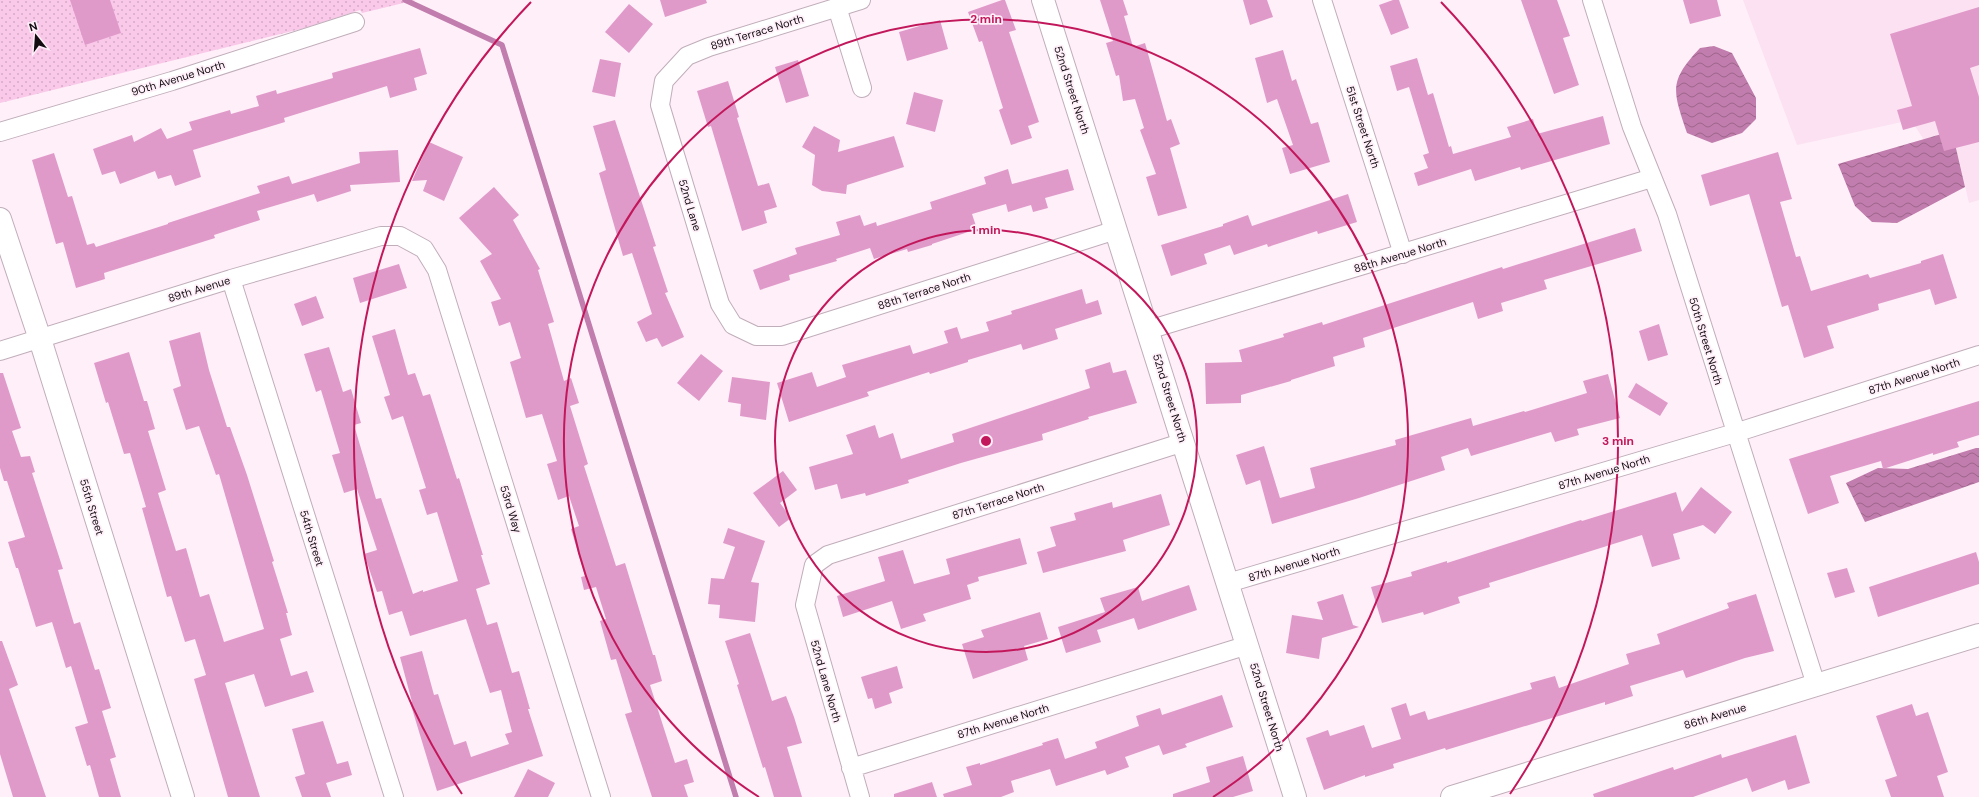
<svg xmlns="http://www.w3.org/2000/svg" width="1979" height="797" viewBox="0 0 1979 797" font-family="'DM Sans',sans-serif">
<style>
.built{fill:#fce1f2}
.grass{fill:url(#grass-dots)}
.water{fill:url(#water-waves)}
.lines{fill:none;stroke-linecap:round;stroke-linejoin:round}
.stream{stroke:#c17dad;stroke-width:5.5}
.building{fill:#e09aca}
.street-casing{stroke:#c0aeba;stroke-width:20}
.secondary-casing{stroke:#c0aeba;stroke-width:24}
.street{stroke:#fff;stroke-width:18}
.secondary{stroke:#fff;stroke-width:22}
.ring{fill:none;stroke:#c2185b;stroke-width:2}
.labels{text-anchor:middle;stroke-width:3.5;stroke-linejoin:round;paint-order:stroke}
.street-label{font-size:11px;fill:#130d11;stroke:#ffeff9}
.centre{fill:#c2185b;stroke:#ffeff9;stroke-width:2}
.ring-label{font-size:12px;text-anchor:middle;font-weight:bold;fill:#c2185b;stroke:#ffeff9;stroke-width:3.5;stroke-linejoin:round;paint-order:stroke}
</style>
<defs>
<pattern id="grass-dots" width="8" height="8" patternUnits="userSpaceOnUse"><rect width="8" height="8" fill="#fac8e9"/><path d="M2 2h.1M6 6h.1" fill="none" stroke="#d5abc7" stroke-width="1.8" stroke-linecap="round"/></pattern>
<pattern id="water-waves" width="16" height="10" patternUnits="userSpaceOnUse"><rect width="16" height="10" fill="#c17dad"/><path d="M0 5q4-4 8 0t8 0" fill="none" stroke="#9c658b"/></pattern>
</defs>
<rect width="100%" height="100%" fill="#ffeff9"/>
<path class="built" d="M1743,0h236v200l-10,3 -17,-72 -28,9 -13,-20 -114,25z"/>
<path class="grass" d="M0,0h416l-54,13 -2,-3 -55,18 -305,75z"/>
<path class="water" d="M1714,46l18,7 24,45v21l-14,14 -30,10 -25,-10c-14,-42 -19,-51 13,-85z
M1952,131l13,56 -68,36 -25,-1 -17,-16 -17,-42z
M1976,448h3v34l-114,40 -19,-39 32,-15 30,1z"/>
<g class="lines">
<path class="stream" d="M405,0l97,45 234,752"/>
</g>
<path class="building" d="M70,0h40l11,33 -36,12z
M660,0h46l1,3 -42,14z
M1002,0h3l11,30 -7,2 30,90 -11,4 4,12 -21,7 -12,-35 4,-2 -21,-67 -3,1 -11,-30z
M1100,0h23l5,15 -4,1 9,31 12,-4 22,78 4,-2 9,25 -10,4 17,60 -29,8 -12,-39 10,-3 -16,-44 4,-2 -9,-29 -12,2 -4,-26 -3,1 -10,-33 7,-2z
M1243,0h24l6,17 -23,8z
M1393,0h6l10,28 -18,7 -12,-30z
M1521,0h36l13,36 -7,2 16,47 -25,9z
M1683,0h34l4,16 -31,8z
M629,4l24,20 -24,29 -24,-21z
M1979,7v58l-9,3 9,29v45l-35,9 -9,-30 -32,9 -6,-20 15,-4 -22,-72z
M940,20l8,29 -41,12 -8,-29z
M420,48l7,26 -13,4 3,12 -27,8 -3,-12 -103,32 1,4 -92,28 8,27 -26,9 -4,-11 -13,4 -3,-8 -35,13 -5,-13 -13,4 -9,-26 39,-14 2,7 27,-14 6,11 25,-9 -3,-8 41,-12 1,4 28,-8 -3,-10 20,-6 1,4 56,-16 -1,-5z
M1283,50l9,31 4,-2 15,45 7,-2 12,40 -40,12 -8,-26 11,-3 -16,-46 -10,4 -12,-45z
M1417,58l11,37 5,-2 16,54 2,-1 2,8 58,-17 -4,-10 26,-8 4,15 66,-18 7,28 -89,26 -1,-3 -45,14 -4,-12 -53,17 -4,-13 14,-5 -5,-13 6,-2 -20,-66 -12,4 -7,-25z
M600,59l21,4 -6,34 -23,-5z
M798,60l11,36 -23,7 -11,-36z
M728,81l11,36 -2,1 21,68 11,-3 8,24 -13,4 3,12 -25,8 -31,-105 -3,1 -11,-36z
M914,92l29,8 -8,32 -29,-8z
M615,120l41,126 -3,1 15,45 -3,1 19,44 -22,10 -5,-9 -11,4 -9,-20 15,-8 -20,-61 -9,3 -24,-83 7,-3 -13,-44z
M814,126l26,14 -2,12 56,-16 10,31 -57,18 -1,9 -24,-3 -10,-6 3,-30 -13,-8z
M429,142l34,15 -19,44 -21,-10 4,-11 -15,1z
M398,150l2,32 -50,3 1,6 -34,11 -3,-8 -57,17 3,9 -46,15 1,3 -111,35 1,6 -29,9 -13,-46 -7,2 -24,-84 22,-7 14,44 4,-1 15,49 7,-2 2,4 72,-23v-1l92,-30 -3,-7 32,-10 3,8 68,-21 -1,-11z
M1778,152l14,47 -12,3 16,55 4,-1 11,35 57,-17 2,4 51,-15v-2l22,-7 14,44 -22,7 -5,-16 -52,15 1,6 -52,16 7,22 -30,10 -16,-53 -6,2 -33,-113 -39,12 -9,-31z
M1008,169l4,15 56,-15 6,21 -29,8 3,10 -15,4 -2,-7 -23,7 -2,-8 -34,10 5,15 -45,15v1l-24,7 -1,-3 -33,10 -4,-11 -34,11 1,2 -48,14 1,5 -30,10 -7,-20 44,-16 -2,-6 45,-13 -4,-13 24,-7 4,11 12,-4 1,4 55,-17 -2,-7 56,-18 -2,-7z
M494,187l25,28 -6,5 27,49 -2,1 16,52 -6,2 16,57 7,-3 8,25 -9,3 18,58 -4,2 32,100 9,-3 28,92h2l7,26 -12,4 25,78 12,-4 7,23 -10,3 4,12h-36l-27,-83 7,-2 -16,-53 -5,1 -11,-39 6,-2 -10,-32 -12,3 -3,-13 4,-1 -14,-47 8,-3 -10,-30 -11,4 -11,-36 10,-3 -15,-47 -16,4 -16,-56 11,-4 -11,-36 -11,4 -8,-24 10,-3 -21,-38 12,-7 -33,-36z
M1348,194l9,28 -39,12 -1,-3 -49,16 -1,-3 -33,11 -4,-10 -26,9 3,10 -36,12 -10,-31 62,-19v-2l25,-9 4,11z
M1635,228l7,23 -98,29 3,9 -46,14 2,8 -25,8 -5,-17 -110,36 2,9 -32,10 2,9 -44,14v1l-50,14v8l-35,1 -1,-41 37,-1 -3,-12 45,-13 -1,-3 39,-12 1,3 179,-58 1,2z
M399,264l8,24 -47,15 -7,-25z
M1082,289l4,15 12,-4 4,14 -47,15 3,10 -35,11 -2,-6 -53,16v2l-38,12 -1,-2 -62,20 2,4 -80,26 -12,-39 35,-11 5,15 29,-10 -4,-12 68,-20 3,9 35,-11 -4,-12 13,-4 4,12 28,-8 -3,-9 26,-8 -1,-3z
M316,296l8,22 -22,8 -8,-22z
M1659,324l9,31 -20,6 -9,-30z
M395,329l13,46 7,-2 8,23 7,-2 27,85 2,-1 24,77h-2l9,29 -14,5 11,36 10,-3 15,51 7,-2 11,38h-2l15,47 -106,35 -27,-89h2l-12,-45 22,-6 12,44 4,-1 16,51 12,-4 5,16 38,-13 -4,-10 7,-2 -11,-42 -11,3 -24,-74 -56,17 -8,-25 -13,4 -7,-24 -5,1 -13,-38 13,-4 -20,-61 -13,4 -12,-38 8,-2 -19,-63 -5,2 -12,-38 25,-7 14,45 8,-3 10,34 -7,2 22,74 5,-1 32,96 10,-4v2l35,-11 -21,-69 -10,3 -8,-25 7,-2 -23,-72 -11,4 -8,-23 6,-2 -18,-59z
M200,332l9,38 18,57h3l17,48 27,86 -2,1 16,51h-2l6,22 -12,4 11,37 16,-5 7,21 -49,15 -11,-33 -29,9 35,114h-32l-34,-118 12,-4 -11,-36 -10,3 -14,-46 -4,1 -25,-89 4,-1 -16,-54 -6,1 -16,-52 -2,1 -12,-40 35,-11 15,49h3l8,28 -7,2 18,59 -8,3 18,58 10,-3 14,49 9,-3 15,48 40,-13 -45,-155 -3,1 -17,-49 -13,4 -13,-41 8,-3 -12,-45z
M701,354l22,17 -24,30 -22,-18z
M1110,362l3,11 13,-3 11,33 -49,14 1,2 -47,15 1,6 -82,23 -53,17 1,3 -43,13 -1,-3 -24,6 -4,-15 -22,6 -6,-23 44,-13 -7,-19 29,-10 4,13 14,-5 8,26 53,-17 -2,-8 138,-46 -5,-18z
M0,373h3l18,55 -9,3 9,26 9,-1 5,16 -3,1 31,96 -5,1 16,54 6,-2 15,48 4,-1 12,39 -9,3 14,46 -6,2 11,38h-22l-9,-32 -3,1 -12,-39 13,-4 -17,-57 -5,2 -14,-46 -16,5 -18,-59h-2l-8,-26 17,-5 -18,-56h-3l-4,-13z
M1608,374l12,44 -43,11 2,6 -24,7 -4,-10 -80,24 -3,-8 -27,9 4,13 -86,28 -87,26 -12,-44 -14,5 -10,-30 28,-9 16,52 35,-10 -5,-20 86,-23 -1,-5 76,-22 2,8 51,-15 1,1 62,-19 -4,-12z
M732,377l38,5 -4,38 -26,-4 1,-12 -13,-2z
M1636,383l32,20 -8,13 -32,-19z
M1979,401v34l-22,7 2,5 -26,8v-2l-50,16 -2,-8 -51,15 9,27 -31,11 -19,-55z
M783,471l14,19 -17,13 11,15 -12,9 -26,-34z
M1701,487l31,25 -17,22 -12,-9 -30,9 7,25 -28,8 -10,-32 -153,48 1,4 -32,10 2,6 -36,12 -1,-3 -41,11 -11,-36 41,-11 -1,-4 36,-11v2l134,-43 1,1 94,-29 6,20z
M1161,494l9,31 -47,15 3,11 -83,22 -6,-21 19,-6 -6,-19 26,-7 -2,-7 38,-11 1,6z
M728,528l37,13 -14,41 8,1 -4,39 -36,-4 1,-13 -12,-1 3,-26 13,1 11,-32 -12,-4z
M1020,538l7,26 -49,13 1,4 -12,4 4,14 -48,15 3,7 -25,8 -9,-28 -49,16 -6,-21 48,-15 -7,-24 25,-7 11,34 36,-10 -4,-15z
M1976,552l3,10v22l-101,33 -9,-30z
M1847,568l8,24 -20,6 -8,-25z
M1189,585l8,25 -59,20 -4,-12 -37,12 4,12 -35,11 -8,-26 47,-15 -5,-14 38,-11 4,14z
M1343,594l10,31 6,2 -37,11 -3,21 -33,-6 6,-38 31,5 -6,-18z
M1756,594l18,57 -29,7 -59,20 -3,-8 -53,16 3,10 -28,9v-3l-159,48 -1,-2 -52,16 1,4 -29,9v-2l-41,15 -18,-52 22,-8 2,6 34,-11 8,23 29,-9 -10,-31 15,-5 4,13 15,-5 3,9 104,-31 -2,-6 25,-7 4,12 70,-24 -3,-10 34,-10 -3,-10 72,-26 -2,-5z
M1040,612l8,27 -24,7 4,14 -55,19 -11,-35 22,-7 -3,-7z
M750,633l22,68 14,-5 8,21 8,26 -15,4 15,50h-28l-9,-30 -2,1 -26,-83 2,-1 -14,-43z
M0,641h2l16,44 -9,4 37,108h-33l-13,-43z
M897,666l6,22 -14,5 3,10 -17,6 -3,-11 -4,1 -7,-22z
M1222,695l11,32 -48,17 2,3 -24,8 -4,-10 -34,12 4,10 -22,8 -2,-5 -49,16 -6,-17 -39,12 3,11 -13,5h-57l-1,-3 29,-9 -6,-18 14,-4v2l63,-20 -1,-2 16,-5 7,21 32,-11 -2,-6 44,-16 -3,-10 24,-8 2,7z
M1912,704l4,12 12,-4 20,60 -11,4 7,21h-53l-6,-17 12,-4 -21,-60z
M323,721l14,43 11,-3 4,14 -26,8 5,14h-29l-7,-20 10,-3 -13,-45z
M1796,735l14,48 -22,7 -3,-10 -33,12 -5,-14 -54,19h-99l-1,-3 80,-27 1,3 47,-16 1,4z
M1243,756l10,35 -20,6h-60v-3l37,-12 -4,-15z
M528,769l27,14 -7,14h-34z
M932,782l5,15h-43v-3z"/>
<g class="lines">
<g class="street-casing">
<path id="street" d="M861,0l-152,47 -22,9 -23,25 -4,24 60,199 13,21 23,11h26l334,-106
M1322,0l81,254
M1592,0l40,127 35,87 149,471
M837,7l25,81
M0,132l172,-51 183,-59
M231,279l163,518
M1148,330l504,-152
M0,351l231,-72 150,-43h19l24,13 13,21 164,527
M1228,583l507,-150 244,-78
M851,768l397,-123
M860,797l-55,-192 9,-40 14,-10 356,-113"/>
</g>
<g class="secondary-casing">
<path id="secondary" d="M1043,0l252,797
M0,219l40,120 143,458
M1452,797l527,-162"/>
</g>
<use href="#street" class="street"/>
<use href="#secondary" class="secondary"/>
</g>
<g class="ring">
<circle cx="986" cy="441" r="211"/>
<path d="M759 797A422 422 0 1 1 1213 797"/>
<path d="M462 794A632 632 0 0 1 531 2M1441 2A632 632 0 0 1 1510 794"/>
</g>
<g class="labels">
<g class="street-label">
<text transform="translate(757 32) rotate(-17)" y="4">89th Terrace North</text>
<text transform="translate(178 78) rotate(-17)" y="4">90th Avenue North</text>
<text transform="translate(1072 90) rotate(72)" y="4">52nd Street North</text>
<text transform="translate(1363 127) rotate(72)" y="4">51st Street North</text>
<text transform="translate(690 205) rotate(73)" y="4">52nd Lane</text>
<text transform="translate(1400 255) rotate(-17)" y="4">88th Avenue North</text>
<text transform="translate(199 289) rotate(-17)" y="4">89th Avenue</text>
<text transform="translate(924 291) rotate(-18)" y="4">88th Terrace North</text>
<text transform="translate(1706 341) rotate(73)" y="4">50th Street North</text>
<text transform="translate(1914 376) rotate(-18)" y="4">87th Avenue North</text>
<text transform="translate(1170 398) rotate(73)" y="4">52nd Street North</text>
<text transform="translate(1604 472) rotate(-17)" y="4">87th Avenue North</text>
<text transform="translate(998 501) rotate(-18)" y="4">87th Terrace North</text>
<text transform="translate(92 507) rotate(73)" y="4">55th Street</text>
<text transform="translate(511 509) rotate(73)" y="4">53rd Way</text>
<text transform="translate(312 538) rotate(73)" y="4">54th Street</text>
<text transform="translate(1294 564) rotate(-17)" y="4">87th Avenue North</text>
<text transform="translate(826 681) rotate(74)" y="4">52nd Lane North</text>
<text transform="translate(1267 707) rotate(73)" y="4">52nd Street North</text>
<text transform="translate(1715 716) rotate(-17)" y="4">86th Avenue</text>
<text transform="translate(1003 721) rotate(-17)" y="4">87th Avenue North</text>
</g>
</g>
<circle cx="986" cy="441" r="6" class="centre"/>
<g class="ring-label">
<text x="986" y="23">2 min</text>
<text x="986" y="234">1 min</text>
<text x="1618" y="445">3 min</text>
</g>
<g transform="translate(36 36) rotate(343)" stroke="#ffeff9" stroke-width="3" paint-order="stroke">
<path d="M0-3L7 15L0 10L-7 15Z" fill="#130d11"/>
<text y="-6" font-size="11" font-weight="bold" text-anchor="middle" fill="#130d11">N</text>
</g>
</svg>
